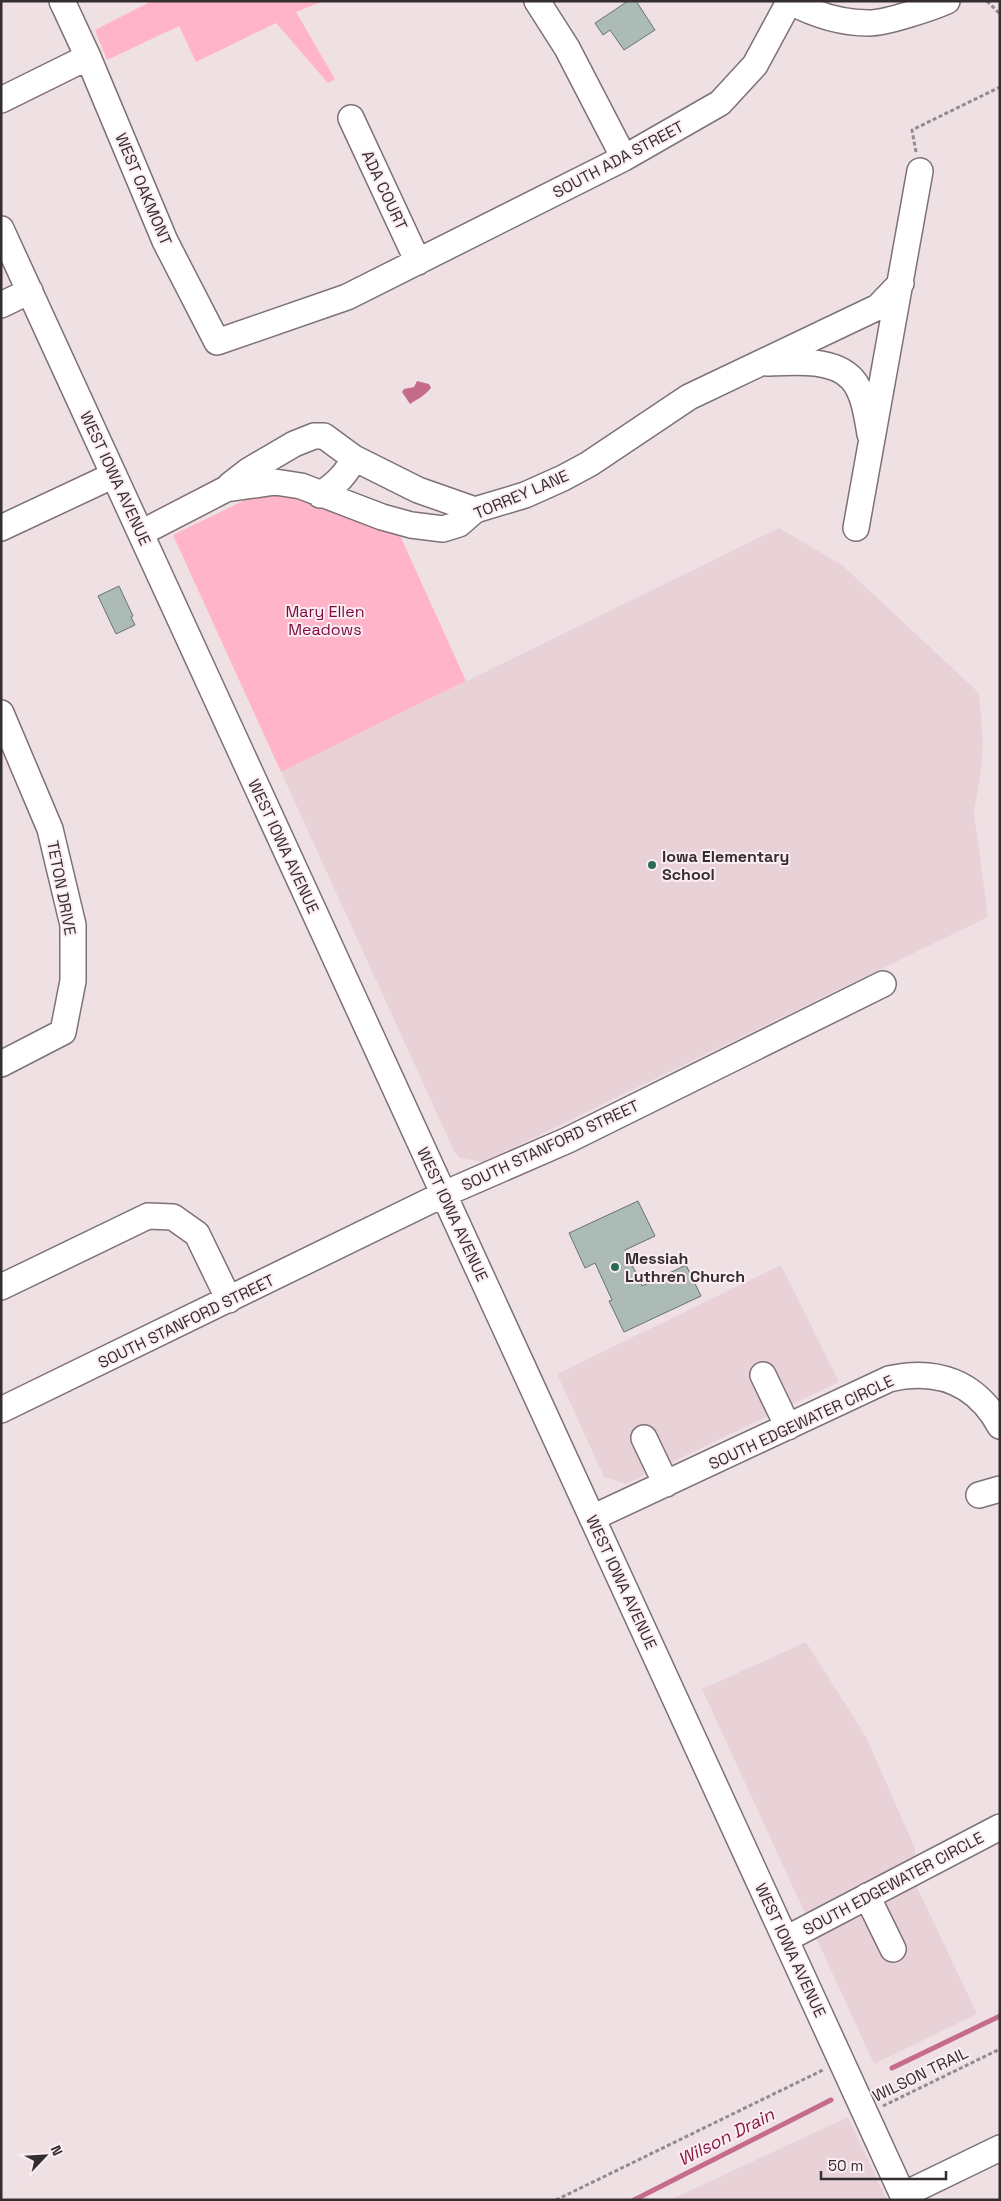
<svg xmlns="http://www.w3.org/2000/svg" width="1001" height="2201" viewBox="0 0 1001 2201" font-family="'Space Grotesk',sans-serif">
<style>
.built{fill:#e8d2d8}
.green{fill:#ffb4ca}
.water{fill:#c56c8a}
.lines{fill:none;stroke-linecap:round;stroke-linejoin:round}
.stream{stroke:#c56c8a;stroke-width:5}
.building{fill:#adbbb6;stroke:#66736e}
.minor-casing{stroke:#7e7174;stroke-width:28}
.path{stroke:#948a8d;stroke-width:3;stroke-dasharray:4 2.5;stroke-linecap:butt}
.minor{stroke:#fff;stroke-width:25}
.poi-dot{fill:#2a6a59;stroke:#fcedf1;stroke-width:2}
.labels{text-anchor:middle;stroke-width:4;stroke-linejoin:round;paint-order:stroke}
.street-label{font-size:16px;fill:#342e30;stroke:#fcedf1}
.park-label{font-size:16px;fill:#7a0a40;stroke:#fcedf1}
.poi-label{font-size:16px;font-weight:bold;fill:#342e30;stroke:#fcedf1;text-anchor:start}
.water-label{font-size:18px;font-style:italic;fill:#871b4a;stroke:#fcedf1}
</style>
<rect width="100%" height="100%" fill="#efe0e4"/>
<path class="built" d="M779,528l63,37 137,128 4,49 -1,21 -8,50 14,104 -504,245 -24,-4 -5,-5 -174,-381z
M781,1265l58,117 -213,102 -22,-7 -47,-103z
M806,1642l60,95 49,111 1,37 61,129 -103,50 -172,-375z
M848,2117l39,83h-217z"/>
<path class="green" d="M152,1h172l-28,11 39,67 -7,4 -52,-60 -80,39 -17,-36 -72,34 -12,-30z
M285,493l113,38 68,150 -185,91 -108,-237 72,-35 13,-5z"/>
<path class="water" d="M417,381l12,3 2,4c-8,9 -12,10 -21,16l-8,-12 2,-3 10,-2z"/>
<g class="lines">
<path class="stream" d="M892,2068l108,-52
M634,2200l197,-100"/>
</g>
<path class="building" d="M628,1h8l19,29 -31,20 -14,-20 -7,5 -8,-12z
M119,586l14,30 -2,1 4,8 -19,9 -18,-38z
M638,1201l17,35 -30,14 17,36 44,-21 15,31 -77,36 -15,-31 3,-1 -17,-37 -10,5 -16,-35z"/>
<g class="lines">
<g class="minor-casing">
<path id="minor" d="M62,1l26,56 77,184 52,101 130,-45 277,-139 96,-55 35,-38 34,-63
M537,1l30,47 57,110
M789,1c24,13 52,22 80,22 17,0 62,-15 78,-22
M1,100l87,-43
M351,118l67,144
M1,229l904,1971
M1,305l29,-14
M767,363c25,-1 66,-5 85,16 12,13 15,38 18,55
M230,485l18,-14 46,-27 20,-8h10l30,22 64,32 57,20
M320,495c16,-11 26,-20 34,-37
M1,528l113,-53
M856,528l64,-357
M141,533l85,-44 49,-7 26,4 81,31 29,8 32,4 16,-5 16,-14 50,-15 38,-17 26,-14 100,-67 189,-90 23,-24
M1,713l49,116 23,96v56l-10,51 -62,32
M1,1287l147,-71 25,1 24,17 32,66
M763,1375l25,52
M1,1410l443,-216 124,-54 315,-156
M644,1438l22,46
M979,1495l21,-6
M592,1518l297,-139c47,-11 87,3 111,47
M867,1896l26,53
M786,1939l214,-112
M903,2195l97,-47"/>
</g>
<path class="path" d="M987,1l13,13
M916,152l-4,-22 88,-43
M883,2106l117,-57
M556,2200l267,-130"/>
<use href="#minor" class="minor"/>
</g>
<g class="poi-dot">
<circle cx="652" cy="865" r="5"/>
<circle cx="615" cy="1267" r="5"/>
</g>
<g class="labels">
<g class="street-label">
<text transform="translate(618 159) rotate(-28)" y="6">SOUTH ADA STREET</text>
<text transform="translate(144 189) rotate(67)" y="6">WEST OAKMONT</text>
<text transform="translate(385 190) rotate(65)" y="6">ADA COURT</text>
<text transform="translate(116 478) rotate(65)" y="6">WEST IOWA AVENUE</text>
<text transform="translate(521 494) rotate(-23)" y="6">TORREY LANE</text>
<text transform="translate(284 846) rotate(65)" y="6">WEST IOWA AVENUE</text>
<text transform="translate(62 888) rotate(79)" y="6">TETON DRIVE</text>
<text transform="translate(550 1145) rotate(-25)" y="6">SOUTH STANFORD STREET</text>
<text transform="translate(453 1214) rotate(65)" y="6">WEST IOWA AVENUE</text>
<text transform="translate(186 1321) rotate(-26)" y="6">SOUTH STANFORD STREET</text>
<text transform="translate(801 1422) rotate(-25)" y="6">SOUTH EDGEWATER CIRCLE</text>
<text transform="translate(622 1582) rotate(65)" y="6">WEST IOWA AVENUE</text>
<text transform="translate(893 1883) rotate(-28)" y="6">SOUTH EDGEWATER CIRCLE</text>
<text transform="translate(791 1950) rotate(65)" y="6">WEST IOWA AVENUE</text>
<text transform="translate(920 2074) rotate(-26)" y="6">WILSON TRAIL</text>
</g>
<g class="park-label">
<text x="325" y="617">Mary Ellen<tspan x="325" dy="18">Meadows</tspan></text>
</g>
<g class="poi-label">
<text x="662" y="862">Iowa Elementary<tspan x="662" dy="18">School</tspan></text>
<text x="625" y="1264">Messiah<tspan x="625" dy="18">Luthren Church</tspan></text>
</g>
<g class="water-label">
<text transform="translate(726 2137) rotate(-27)" y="6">Wilson Drain</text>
</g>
</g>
<rect width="1001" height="2201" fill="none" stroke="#342e30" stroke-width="5"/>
<g transform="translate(45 2156) rotate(65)" stroke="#fcedf1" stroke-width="4" paint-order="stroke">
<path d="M0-4L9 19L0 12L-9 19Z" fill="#342e30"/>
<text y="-8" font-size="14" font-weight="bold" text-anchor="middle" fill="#342e30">N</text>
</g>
<path d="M821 2171v8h125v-8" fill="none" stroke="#342e30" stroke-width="2.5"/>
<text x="828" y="2171" font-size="15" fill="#342e30" stroke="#fcedf1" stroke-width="4" paint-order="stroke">50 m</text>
</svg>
